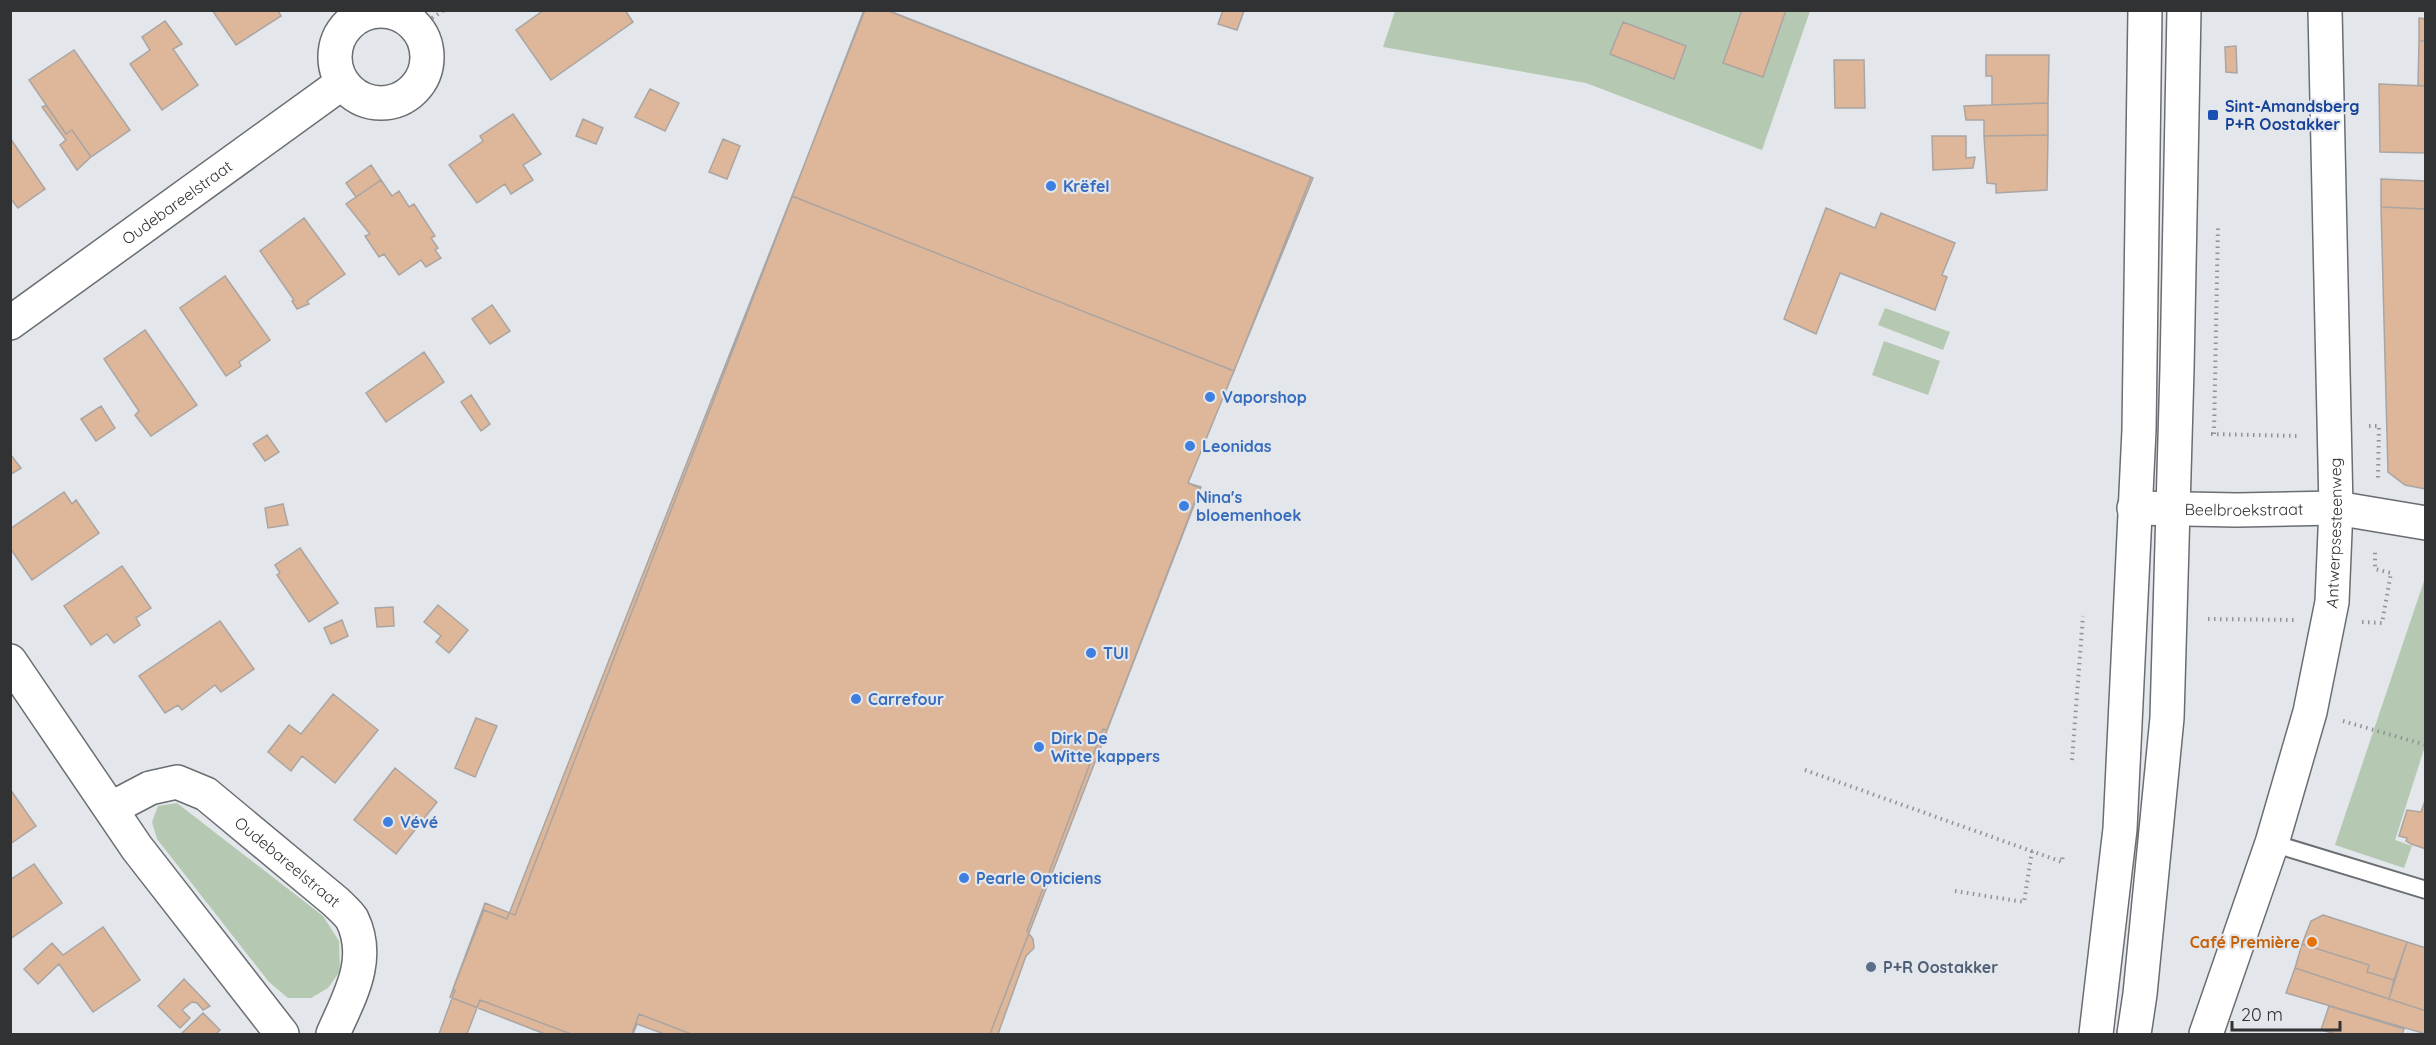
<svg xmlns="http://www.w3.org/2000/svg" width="2436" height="1045" viewBox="0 0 2436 1045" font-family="Quicksand,sans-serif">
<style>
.green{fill:#b5c8b1}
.building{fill:#deb699;stroke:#aaa5a2;stroke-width:1.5}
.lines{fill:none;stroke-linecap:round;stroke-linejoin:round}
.service-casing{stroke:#6a6d71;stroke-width:20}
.minor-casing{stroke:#6a6d71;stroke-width:36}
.tertiary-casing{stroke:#6a6d71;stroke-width:36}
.primary-casing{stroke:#6a6d71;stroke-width:36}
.path{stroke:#919396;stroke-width:4;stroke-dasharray:1.5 4.5;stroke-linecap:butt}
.service{stroke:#fff;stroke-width:16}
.minor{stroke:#fff;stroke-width:33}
.tertiary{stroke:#fff;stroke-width:33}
.primary{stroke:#fff;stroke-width:33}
.transit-dot{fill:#1a4fb4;stroke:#e3e6ea;stroke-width:2}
.shop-dot{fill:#3f7fe0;stroke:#e3e6ea;stroke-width:2}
.food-dot{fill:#e8710a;stroke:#e3e6ea;stroke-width:2}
.service-dot{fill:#5c6f8a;stroke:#e3e6ea;stroke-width:2}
.labels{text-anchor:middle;stroke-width:4.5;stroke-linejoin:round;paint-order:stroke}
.transit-label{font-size:16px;font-weight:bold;fill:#164399;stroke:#e3e6ea;text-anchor:start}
.shop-label{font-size:16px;font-weight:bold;fill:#366cbe;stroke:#e3e6ea;text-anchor:start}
.street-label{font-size:16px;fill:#303233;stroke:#e3e6ea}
.food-label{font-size:16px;font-weight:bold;fill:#c56008;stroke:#e3e6ea;text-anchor:end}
.service-label{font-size:16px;font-weight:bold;fill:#4e5e75;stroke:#e3e6ea;text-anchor:start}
</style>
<rect width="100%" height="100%" fill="#e3e6ea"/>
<path class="green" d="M1395,11h415l-48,139 -176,-67 -203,-36z
M1885,308l65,24 -7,18 -65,-25z
M1884,341l56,20 -12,34 -56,-20z
M2425,578v168l-30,94 17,6 -8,22 -69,-23z
M177,803l146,113 16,25 1,30 -12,17 -17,10h-23l-19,-16 -112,-143 -5,-17 6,-16z"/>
<path class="building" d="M212,10h66l3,6 -45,29z
M544,10h81l8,12 -82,58 -35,-50z
M864,10h22l427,168 -125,305 12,5 -93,242 -4,-1 -76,202 6,8 1,9 -8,8 -28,78h-307l-52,-20 -7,20h-61l-91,-34 -13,34h-28l16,-44 -2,-1 32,-86 30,12z
M865,10h22l424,167 -77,194 -442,-175z
M1223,10l21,1 -7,19 -19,-6z
M1742,10h44l-23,67 -40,-14z
M2419,18l7,1v22h-7z
M165,21l17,23 -9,5 25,36 -36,25 -32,-46 20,-14 -8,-13z
M1623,22l63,24 -12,33 -64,-25z
M2419,41h7v45h-8z
M2236,46l1,27 -11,-1 -1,-25z
M74,50l56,80 -39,27 -19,-27 -6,4 -37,-54z
M1986,55h63l-1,48 -56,2v-29h-6z
M1834,60h30l1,48h-30z
M2379,84l47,2v67l-46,-1z
M650,89l29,14 -14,28 -30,-14z
M2048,103v32l-64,1v-16h-18l-2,-14z
M46,105l20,29 6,-4 19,27 -14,13 -17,-25 6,-5 -24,-33z
M513,114l28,40 -18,11 10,15 -22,14 -6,-10 -28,19 -28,-38 34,-24 -3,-5z
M583,119l20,9 -7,16 -20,-8z
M2048,135l-1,55 -51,3v-9l-9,-1 -3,-47z
M1932,136h34v22l9,-1 -2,11 -40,2z
M10,138l35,51 -27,19 -8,-10z
M723,139l17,7 -13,33 -18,-7z
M371,165l10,15 -25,17 -10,-14z
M2381,179l45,2v28l-45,-2z
M381,180l11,16 7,-5 10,16 5,-3 21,32 -4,2 7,10 -3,2 6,8 -15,9 -5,-7 -22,15 -15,-21 -5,3 -14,-21 5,-2 -24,-30z
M792,196l442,175 -46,112 13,4 -211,547h-326l-27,-10 -4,10h-88l-95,-37 34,-87 23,9z
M2381,207l45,2v280l-21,-4 -17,-13z
M1826,208l49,20 6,-15 74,30 -13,32 5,2 -12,33 -95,-37 -24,61 -32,-15z
M304,218l41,56 -38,27 2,3 -12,5 -5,-8 2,-1 -34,-49z
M225,276l45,64 -31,22 2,4 -15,10 -46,-68z
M492,305l18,26 -20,13 -18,-25z
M145,330l52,75 -46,31 -16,-21 4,-4 -35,-52z
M424,352l20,30 -58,40 -20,-29z
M471,395l19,29 -9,7 -20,-29z
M101,406l14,22 -19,13 -15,-22z
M267,435l12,17 -14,9 -12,-17z
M10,454l11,14 -11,7z
M64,492l8,12 4,-4 23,33 -67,47 -22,-32v-19z
M283,504l5,21 -20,3 -3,-20z
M300,548l38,55 -29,19 -32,-47 3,-2 -5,-8z
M122,566l29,42 -15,10 4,7 -26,18 -7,-9 -16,11 -27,-39z
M438,605l30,25 -19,23 -13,-11 5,-6 -17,-14z
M393,607l1,19 -17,1 -2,-19z
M342,620l6,16 -17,8 -7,-16z
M220,621l34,48 -33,23 -6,-7 -33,25 -4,-5 -13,8 -26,-37z
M333,694l45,36 -43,53 -33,-27 -11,15 -23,-19 21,-27 12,9z
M476,718l21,8 -22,51 -20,-9z
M395,768l42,34 -41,52 -42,-34z
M10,789l26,37 -26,18z
M2426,798v51l-15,-5 -5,-3 1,-3 -8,-2 8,-26 14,2z
M34,864l28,39 -52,36v-59z
M2323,915l84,27 -13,38 -27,-8 2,-7 -67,-21 9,-23z
M103,927l37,53 -47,32 -34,-48 -21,20 -14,-15 28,-26 11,12z
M2407,942l19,6v63l-37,-12z
M2302,944l67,21 -2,7 27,8 -5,19 -94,-31z
M2295,968l131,43v23l-140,-41z
M184,979l26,27 -7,4 -6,-7 -5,-1 -10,8 8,8 -10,10 -22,-22z
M2329,1006l75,23 -2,5h-66l-15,-4z
M203,1013l17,17 -4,4h-32l-2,-1z"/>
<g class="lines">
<g class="service-casing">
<path id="service" d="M2272,843l154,47"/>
</g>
<g class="minor-casing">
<g id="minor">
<circle cx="381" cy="57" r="46"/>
<path id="s1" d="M10,323l332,-240"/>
<path d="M10,661l127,187 145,186"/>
<path id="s2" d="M112,808l38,-20 27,-6 29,12 130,108c5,5 12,11 16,17 20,41 -3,78 -19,115"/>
<path id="s3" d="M2206,1034l66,-191 38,-131 22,-110 4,-94 -11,-498"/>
</g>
</g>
<g class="tertiary-casing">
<g id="tertiary">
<path id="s4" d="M2134,508l103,2 99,-2 90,15"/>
</g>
</g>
<g class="primary-casing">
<path id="primary" d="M2096,1034l24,-205 19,-399 6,-420
M2134,1034l6,-40 27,-276 10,-349 7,-359"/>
</g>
<path class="path" d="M417,28l27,-18
M2369,426h10l-1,54
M2211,434l88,2
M2214,434l4,-210
M2208,619l87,1
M2362,622l20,1 9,-50 -16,-4v-18
M2343,721l83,24
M2072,760l11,-144
M1805,770l257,92 1,-8
M1955,891l69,11 8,-51"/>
<use href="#service" class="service"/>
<use href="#minor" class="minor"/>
<use href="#tertiary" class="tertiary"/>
<use href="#primary" class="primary"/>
</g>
<rect class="transit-dot" x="2207" y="109" width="12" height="12" rx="3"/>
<g class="shop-dot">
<circle cx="1051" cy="186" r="6"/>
<circle cx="1210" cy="397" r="6"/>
<circle cx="1190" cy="446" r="6"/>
<circle cx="1184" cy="506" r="6"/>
<circle cx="1091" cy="653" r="6"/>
<circle cx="856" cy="699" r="6"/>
<circle cx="1039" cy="747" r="6"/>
<circle cx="388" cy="822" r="6"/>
<circle cx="964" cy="878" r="6"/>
</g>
<circle class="food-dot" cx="2312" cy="942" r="6"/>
<circle class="service-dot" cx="1871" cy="967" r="6"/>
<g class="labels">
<g class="transit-label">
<text x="2225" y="112">Sint-Amandsberg<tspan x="2225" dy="18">P+R Oostakker</tspan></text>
</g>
<g class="shop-label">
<text x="1063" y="192">Krëfel</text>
<text x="1222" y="403">Vaporshop</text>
<text x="1202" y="452">Leonidas</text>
<text x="1196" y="503">Nina's<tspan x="1196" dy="18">bloemenhoek</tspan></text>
<text x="1103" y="659">TUI</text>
<text x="868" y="705">Carrefour</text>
<text x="1051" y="744">Dirk De<tspan x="1051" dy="18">Witte kappers</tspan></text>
<text x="400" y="828">Vévé</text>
<text x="976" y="884">Pearle Opticiens</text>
</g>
<g class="street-label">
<text dy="6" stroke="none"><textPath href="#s1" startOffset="206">Oudebareelstraat</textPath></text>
<text dy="6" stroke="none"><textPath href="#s4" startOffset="110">Beelbroekstraat</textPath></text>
<text dy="6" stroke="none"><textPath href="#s3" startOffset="520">Antwerpsesteenweg</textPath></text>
<text dy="6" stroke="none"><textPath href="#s2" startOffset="208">Oudebareelstraat</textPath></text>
</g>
<g class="food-label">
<text x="2300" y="948">Café Première</text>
</g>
<g class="service-label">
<text x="1883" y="973">P+R Oostakker</text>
</g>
</g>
<rect width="2436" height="1045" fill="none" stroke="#303233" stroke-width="24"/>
<path d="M2232 1021v9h108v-9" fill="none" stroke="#303233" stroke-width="3"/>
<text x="2241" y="1021" font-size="18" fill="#303233" stroke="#e3e6ea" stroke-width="4.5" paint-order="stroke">20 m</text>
</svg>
